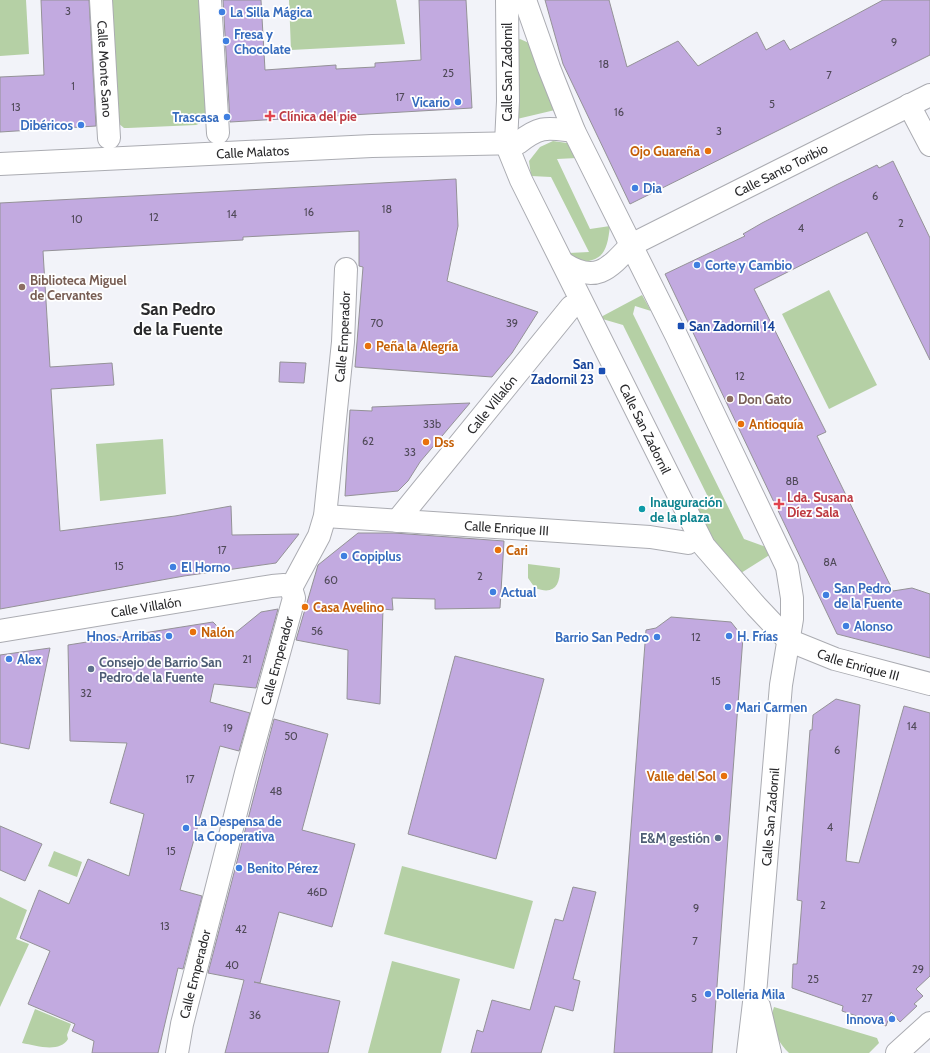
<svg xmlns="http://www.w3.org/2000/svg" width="930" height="1053" viewBox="0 0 930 1053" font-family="Cabin,sans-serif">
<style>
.green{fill:#b5d0a5}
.building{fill:#c2aae0;stroke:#949297}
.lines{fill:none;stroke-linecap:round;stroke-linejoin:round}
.street-casing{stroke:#abacb2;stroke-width:24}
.street{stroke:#fff;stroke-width:22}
.shop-dot{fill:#3f7fe0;stroke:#fff;stroke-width:1.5}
.health-dot{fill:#e0444e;stroke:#fff;stroke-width:1.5}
.food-dot{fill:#e8710a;stroke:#fff;stroke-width:1.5}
.education-dot{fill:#8d6e63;stroke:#fff;stroke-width:1.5}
.transit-dot{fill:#1a4fb4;stroke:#fff;stroke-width:1.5}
.culture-dot{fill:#0f9aa8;stroke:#fff;stroke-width:1.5}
.service-dot{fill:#5c6f8a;stroke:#fff;stroke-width:1.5}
.labels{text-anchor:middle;stroke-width:3.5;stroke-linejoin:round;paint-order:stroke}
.number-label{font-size:11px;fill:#504a59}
.shop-label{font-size:13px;font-weight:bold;fill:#366cbe;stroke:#fff;text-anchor:start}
.street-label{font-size:13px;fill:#2a2a2c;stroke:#fff}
.health-label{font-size:13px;font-weight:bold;fill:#be3a42;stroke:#fff;text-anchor:start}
.food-label{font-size:13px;font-weight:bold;fill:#c56008;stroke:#fff;text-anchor:start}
.education-label{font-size:13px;font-weight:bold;fill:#785e54;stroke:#fff;text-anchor:start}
.transit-label{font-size:13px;font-weight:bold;fill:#164399;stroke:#fff;text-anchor:start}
.culture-label{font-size:13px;font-weight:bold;fill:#0d838f;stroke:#fff;text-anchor:start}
.service-label{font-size:13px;font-weight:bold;fill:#4e5e75;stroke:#fff;text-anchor:start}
.district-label{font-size:17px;font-weight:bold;fill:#2a2a2c;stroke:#fff}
</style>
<rect width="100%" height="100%" fill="#f2f3f9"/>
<path class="green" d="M0,0h26l3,54 -29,2z
M108,0h96l3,117 -4,5 -7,3 -68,3h-4l-6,-5z
M289,0h107l9,44 -114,6z
M520,39l9,4 26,67 -38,9 -5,-76z
M553,141l14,2 10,15 -20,1 33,70 20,-3c-3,25 -6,36 -34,36l-7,-9 20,-1 -38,-75 -20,-1 -2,-15 11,-14z
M829,290l48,95 -48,24 -47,-95z
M642,295l9,16 -16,-5 -2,8 111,225 25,9 2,6 -30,19 -27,-29 -21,-38 13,4 6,-5 -89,-180 -24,-7z
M163,439l3,55 -66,7 -4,-57z
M528,564l32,4c0,18 -6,27 -25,20l-7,-10z
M54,851l28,11 -5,15 -29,-11z
M402,866l131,35 -19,68 -130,-35z
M0,897l27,13 -11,29 13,5 -29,63z
M392,961l68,18 -19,74h-73z
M774,1007l103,31 2,5 -10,10h-80c-12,-12 -21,-29 -15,-46z
M35,1009l36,15 -4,11 1,4c-8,14 -31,7 -46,4z"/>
<path class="building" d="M41,0h48l7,126 -96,6v-55l44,-2z
M223,0h38l4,70 71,-5v4l39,-2v-4l46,-3 -2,-60h47l6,108 -242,14z
M545,0h64l18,67 51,-26 20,25 59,-34 9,18 18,-10 6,10 93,-50h47v55l-300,149 -67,-140z
M893,161l37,77v122l-63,-128 -113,57 72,143 -9,4 76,155 19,-3 18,6v64l-93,-24 -172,-360 80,-38 -2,-2 19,-11 74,-38 41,-20 2,3z
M456,179l2,47 -11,55 91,31 -26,41 -20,24 -137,-10 8,-100 -4,-1v-35l-116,6v3l-200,11 7,116 62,-4 2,22 -63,4 9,142 115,-15 56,-10 1,29 67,-1 -23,29 -92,13 -184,33v-406z
M280,362l26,1 -2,20 -25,-1z
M470,403l-50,59 -12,19 -10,10 -53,5 5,-86 22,1v-4z
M358,533h36l110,8 -4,67 -65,1v-10l-43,-1 1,12 -10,-1 -3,95 -33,-5 1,-49 -52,-10 22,-75z
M278,609l-22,79 -42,-4 -4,18 40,11 -11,38 -19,-5 -40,144 22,6 -19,73 -5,-1 -20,85h-66l2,-12 -22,-10 3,-7 -47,-20 22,-53 -30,-13 19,-48 30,14 19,-45 41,17 15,-62 -34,-11 17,-60 -57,-2 -2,-96 145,-23 16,16 32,-26z
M671,617l60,5 12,15 -31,416h-98l32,-423 10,-2z
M50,648l-21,101 -29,-6v-88z
M455,656l89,23 -48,180 -88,-25z
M836,699l24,6 -14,156 13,2 45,-157 26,7v263l-14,13 7,7 -9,8 3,2 -17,16 -9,-10 -5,14 -44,-15 1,-5 -51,-18 1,-24h4l5,-63 -5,-1 13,-170h2l1,-15z
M274,719l54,15 -26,96 53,14 -23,83 -53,-15 -19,71 -6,-1 86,19 -12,52h-103l19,-73 -36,-7z
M0,826l42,18 -17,37 -25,-11z
M573,887l23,5 -23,87 7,2 -7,30 -18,-5 -14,47h-70l6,-23 6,2 9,-32 38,10 25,-91 8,2z"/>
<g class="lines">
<g class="street-casing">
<g id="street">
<path id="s1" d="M101,0l8,138"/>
<path d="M210,0l8,133"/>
<path id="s2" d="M507,0l1,101 -2,42 15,37 183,366 52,60 32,34 47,19 95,25"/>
<path d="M525,0l24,68 25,63 102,204 111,232 5,31v21l-11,66 -26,309 -7,59"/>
<path d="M909,105l21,40"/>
<path id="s3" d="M0,164l372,-18 146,-3c23,-18 29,-15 56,-12"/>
<path id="s4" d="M563,263c32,21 45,7 68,-18l299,-150"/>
<path id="s5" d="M325,516l325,21 38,6"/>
<path id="s6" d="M397,521l174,-214"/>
<path id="s7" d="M291,588l28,-52 6,-20 18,-174 3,-73"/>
<path id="s8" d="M0,631l272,-45 12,-1 7,3"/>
<path d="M759,1006l11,47"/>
<path id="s9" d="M177,1053l5,-29 64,-251 48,-175 -3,-10"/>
<path d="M897,1053l33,-30"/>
</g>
</g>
<use href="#street" class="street"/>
</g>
<g class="shop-dot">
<circle cx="222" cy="12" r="4"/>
<circle cx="226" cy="41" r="4"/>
<circle cx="458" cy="102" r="4"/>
<circle cx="227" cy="117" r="4"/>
<circle cx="81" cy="125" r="4"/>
<circle cx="635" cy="188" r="4"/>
<circle cx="697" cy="265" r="4"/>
<circle cx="344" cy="556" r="4"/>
<circle cx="173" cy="567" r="4"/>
<circle cx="493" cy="592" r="4"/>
<circle cx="826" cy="595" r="4"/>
<circle cx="846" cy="626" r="4"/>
<circle cx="169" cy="636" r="4"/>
<circle cx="729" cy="636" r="4"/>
<circle cx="657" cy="637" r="4"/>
<circle cx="9" cy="659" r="4"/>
<circle cx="728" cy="707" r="4"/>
<circle cx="186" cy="828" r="4"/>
<circle cx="239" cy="868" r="4"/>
<circle cx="708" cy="994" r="4"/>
<circle cx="892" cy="1019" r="4"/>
</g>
<g class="health-dot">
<path d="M268 110h4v4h4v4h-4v4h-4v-4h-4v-4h4z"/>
<path d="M777 498h4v4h4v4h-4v4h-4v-4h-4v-4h4z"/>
</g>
<g class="food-dot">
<circle cx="708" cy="151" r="4"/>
<circle cx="368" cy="346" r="4"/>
<circle cx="741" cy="424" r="4"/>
<circle cx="426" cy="442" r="4"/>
<circle cx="498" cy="550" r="4"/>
<circle cx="305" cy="607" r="4"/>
<circle cx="193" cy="632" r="4"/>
<circle cx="724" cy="776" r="4"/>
</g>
<g class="education-dot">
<circle cx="22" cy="287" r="4"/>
<circle cx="730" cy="399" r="4"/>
</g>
<g class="transit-dot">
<rect x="677" y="322" width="8" height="8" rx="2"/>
<rect x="598" y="367" width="8" height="8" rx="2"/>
</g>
<circle class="culture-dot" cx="642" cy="509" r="4"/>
<g class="service-dot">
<circle cx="91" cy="669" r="4"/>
<circle cx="718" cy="838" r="4"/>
</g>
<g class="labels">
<g class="number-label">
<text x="68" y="15">3</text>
<text x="894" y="46">9</text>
<text x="604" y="68">18</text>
<text x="448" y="77">25</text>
<text x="829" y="79">7</text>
<text x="73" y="90">1</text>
<text x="400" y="101">17</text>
<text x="772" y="108">5</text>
<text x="16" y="111">13</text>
<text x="619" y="116">16</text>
<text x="719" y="135">3</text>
<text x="875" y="200">6</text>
<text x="387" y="213">18</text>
<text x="309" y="216">16</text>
<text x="232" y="218">14</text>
<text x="154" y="221">12</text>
<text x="77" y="223">10</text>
<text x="901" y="227">2</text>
<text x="801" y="232">4</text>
<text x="377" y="327">70</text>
<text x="512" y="327">39</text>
<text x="740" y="380">12</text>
<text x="432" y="428">33b</text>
<text x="368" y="445">62</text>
<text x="410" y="456">33</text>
<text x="792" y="485">8B</text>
<text x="222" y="554">17</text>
<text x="830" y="566">8A</text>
<text x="119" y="570">15</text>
<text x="480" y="580">2</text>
<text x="331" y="584">60</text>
<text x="317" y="635">56</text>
<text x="696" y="641">12</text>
<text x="247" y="663">21</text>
<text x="716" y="685">15</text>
<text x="86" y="697">32</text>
<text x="912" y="730">14</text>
<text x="228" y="732">19</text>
<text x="291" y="740">50</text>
<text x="837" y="754">6</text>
<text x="190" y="783">17</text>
<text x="276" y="795">48</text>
<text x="830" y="831">4</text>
<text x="171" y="855">15</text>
<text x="317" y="896">46D</text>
<text x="823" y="909">2</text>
<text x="696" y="912">9</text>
<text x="165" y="930">13</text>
<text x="241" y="933">42</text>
<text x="695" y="945">7</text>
<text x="232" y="969">40</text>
<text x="918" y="973">29</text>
<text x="813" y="983">25</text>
<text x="694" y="1002">5</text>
<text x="867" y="1002">27</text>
<text x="255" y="1019">36</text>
</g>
<g class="shop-label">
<text x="230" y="17">La Silla Mágica</text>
<text x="234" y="39">Fresa y<tspan x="234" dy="15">Chocolate</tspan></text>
<text x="450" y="107" text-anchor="end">Vicario</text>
<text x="219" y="122" text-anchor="end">Trascasa</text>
<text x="73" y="130" text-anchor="end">Dibéricos</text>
<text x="643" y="193">Dia</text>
<text x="705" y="270">Corte y Cambio</text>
<text x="352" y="561">Copiplus</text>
<text x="181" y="572">El Horno</text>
<text x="834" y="593">San Pedro<tspan x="834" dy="15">de la Fuente</tspan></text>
<text x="501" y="597">Actual</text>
<text x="854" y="631">Alonso</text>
<text x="161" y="641" text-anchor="end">Hnos. Arribas</text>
<text x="737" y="641">H. Frías</text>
<text x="649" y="642" text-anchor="end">Barrio San Pedro</text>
<text x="17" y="664">Alex</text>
<text x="736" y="712">Mari Carmen</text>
<text x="194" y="826">La Despensa de<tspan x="194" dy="15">la Cooperativa</tspan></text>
<text x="247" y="873">Benito Pérez</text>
<text x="716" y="999">Polleria Mila</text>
<text x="884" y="1024" text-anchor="end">Innova</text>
</g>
<g class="street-label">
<text dy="5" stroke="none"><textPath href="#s1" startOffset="69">Calle Monte Sano</textPath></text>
<text transform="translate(507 72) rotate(-90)" y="5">Calle San Zadornil</text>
<text dy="5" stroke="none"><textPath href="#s3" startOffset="253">Calle Malatos</textPath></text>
<text dy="5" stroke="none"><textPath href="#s4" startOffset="248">Calle Santo Toribio</textPath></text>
<text dy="5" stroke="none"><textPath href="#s7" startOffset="260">Calle Emperador</textPath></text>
<text dy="5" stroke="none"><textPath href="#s6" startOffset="150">Calle Villalón</textPath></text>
<text dy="5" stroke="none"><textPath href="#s2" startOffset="461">Calle San Zadornil</textPath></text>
<text dy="5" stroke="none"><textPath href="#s5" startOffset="182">Calle Enrique III</textPath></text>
<text dy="5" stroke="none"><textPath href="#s8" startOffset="148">Calle Villalón</textPath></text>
<text dy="5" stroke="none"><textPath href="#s9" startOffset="405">Calle Emperador</textPath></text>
<text dy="5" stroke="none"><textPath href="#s2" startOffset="793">Calle Enrique III</textPath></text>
<text transform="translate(770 817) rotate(-85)" y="5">Calle San Zadornil</text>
<text dy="5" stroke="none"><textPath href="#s9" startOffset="81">Calle Emperador</textPath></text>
</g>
<g class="health-label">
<text x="279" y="121">Clínica del pie</text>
<text x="787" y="502">Lda. Susana<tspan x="787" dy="15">Díez Sala</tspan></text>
</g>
<g class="food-label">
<text x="700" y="156" text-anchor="end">Ojo Guareña</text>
<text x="376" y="351">Peña la Alegría</text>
<text x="749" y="429">Antioquía</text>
<text x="434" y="447">Dss</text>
<text x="506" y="555">Cari</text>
<text x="313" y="612">Casa Avelino</text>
<text x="201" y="637">Nalón</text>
<text x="716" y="781" text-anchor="end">Valle del Sol</text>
</g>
<g class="education-label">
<text x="30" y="285">Biblioteca Miguel<tspan x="30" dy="15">de Cervantes</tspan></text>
<text x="738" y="404">Don Gato</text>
</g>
<g class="transit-label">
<text x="689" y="331">San Zadornil 14</text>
<text x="594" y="369" text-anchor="end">San<tspan x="594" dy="15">Zadornil 23</tspan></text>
</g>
<g class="culture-label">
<text x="650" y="507">Inauguración<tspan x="650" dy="15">de la plaza</tspan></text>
</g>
<g class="service-label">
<text x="99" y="667">Consejo de Barrio San<tspan x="99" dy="15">Pedro de la Fuente</tspan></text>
<text x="710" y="843" text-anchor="end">E&amp;M gestión</text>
</g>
<g class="district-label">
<text x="178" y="315">San Pedro<tspan x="178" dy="20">de la Fuente</tspan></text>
</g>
</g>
</svg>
